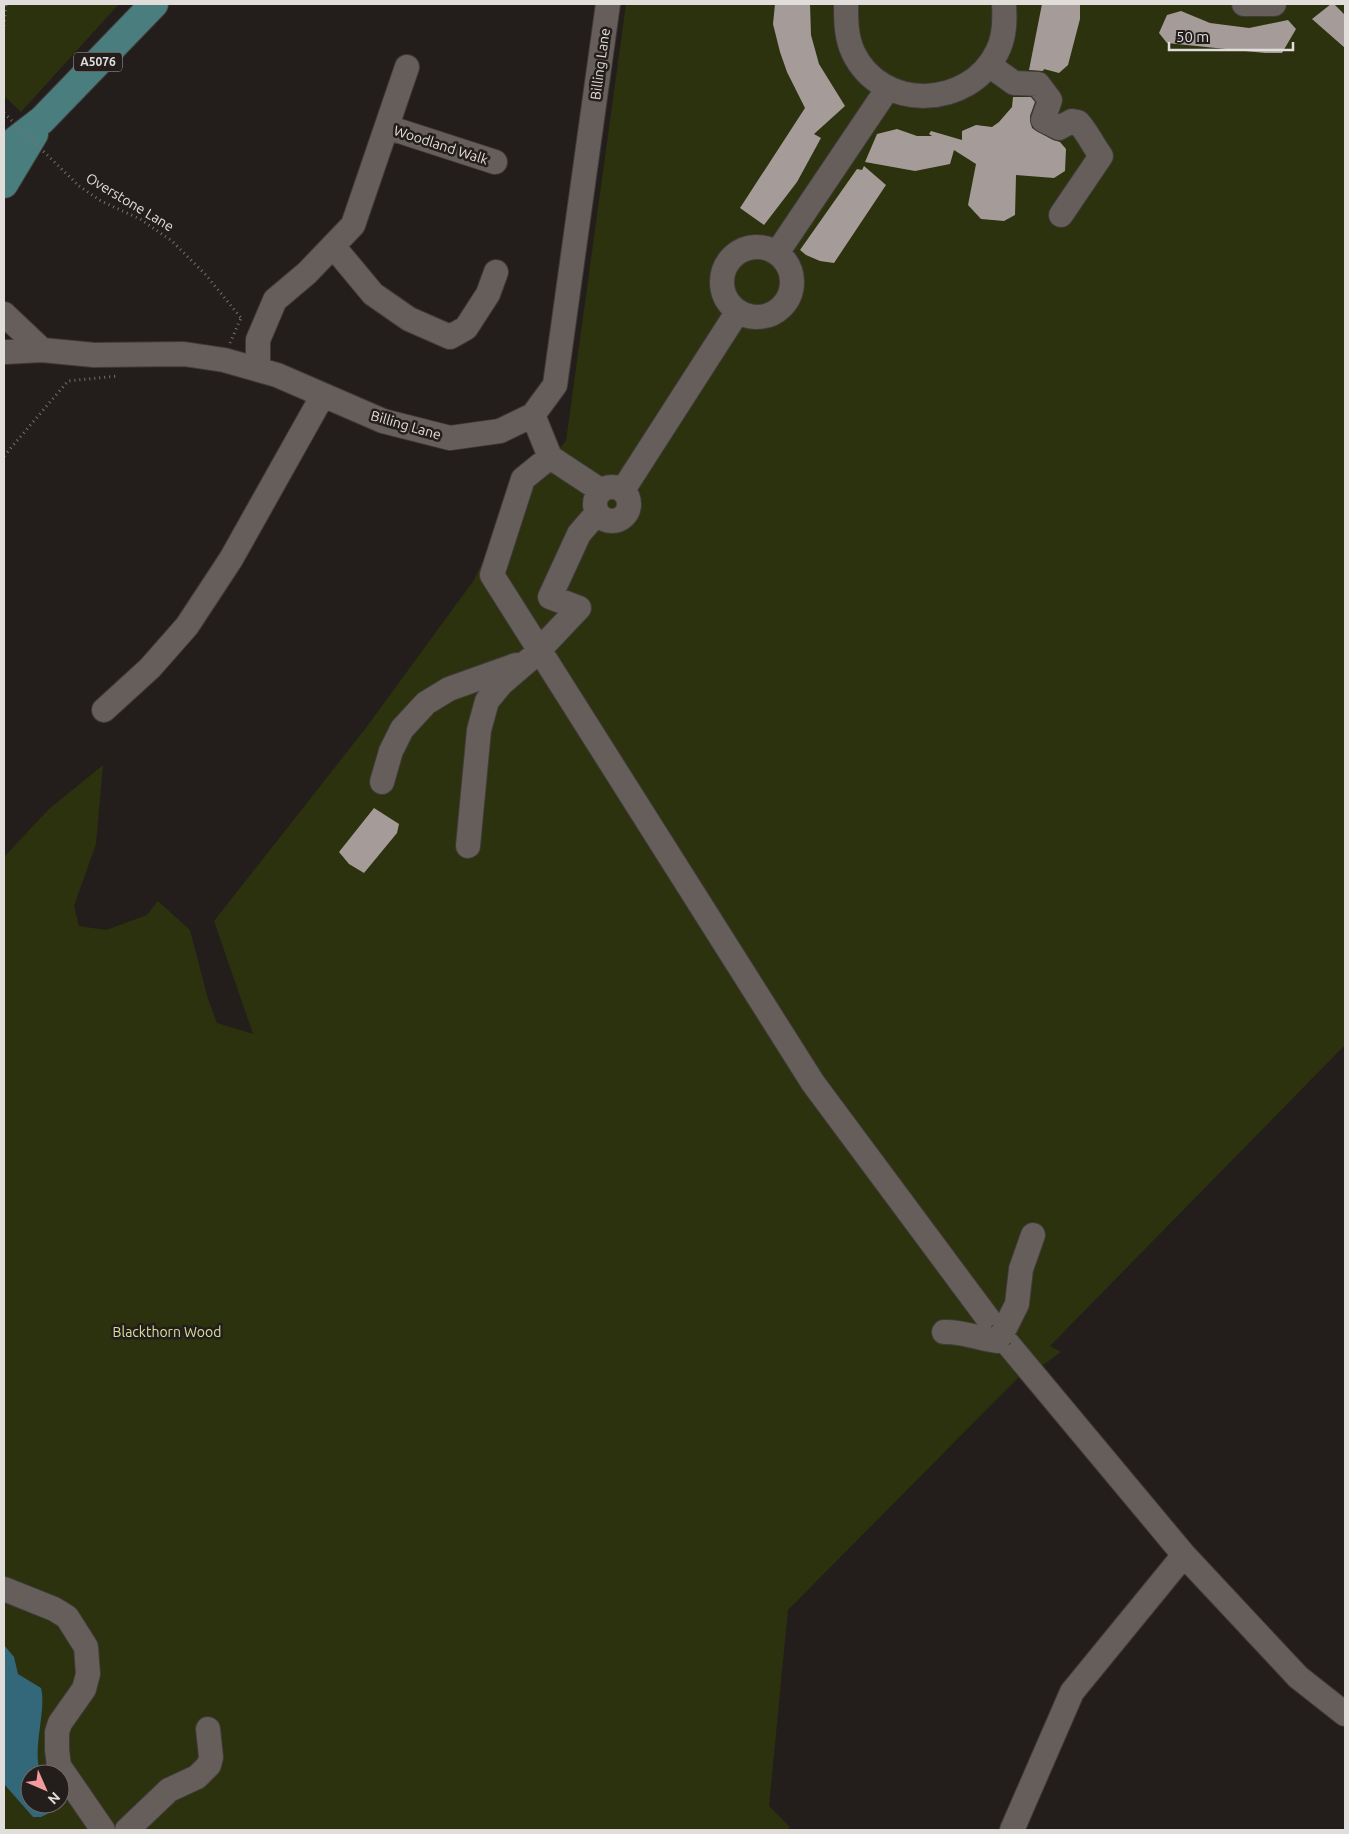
<svg xmlns="http://www.w3.org/2000/svg" width="1349" height="1834" viewBox="0 0 1349 1834" font-family="Ubuntu,sans-serif">
<style>
.green{fill:#2c310e;fill-rule:evenodd}
.water{fill:#33677a}
.building{fill:#a59c9a}
.lines{fill:none;stroke-linecap:round;stroke-linejoin:round}
.minor-casing{stroke:#403b39;stroke-width:26}
.major-casing{stroke:#403b39;stroke-width:30}
.path{stroke:#77726f;stroke-width:3;stroke-dasharray:1 4;stroke-linecap:butt}
.minor{stroke:#655e5b;stroke-width:24}
.major{stroke:#4a7d7d;stroke-width:28}
.minor-bridge-casing{stroke:#403b39;stroke-width:26;stroke-linecap:butt}
.path-bridge{stroke:#77726f;stroke-width:3;stroke-dasharray:1 4;stroke-linecap:butt}
.minor-bridge{stroke:#655e5b;stroke-width:24}
.labels{text-anchor:middle;stroke-width:5;stroke-linejoin:round;paint-order:stroke}
.shield{fill:#231e1b;stroke:#a8a4a1;stroke-width:1}
.shield-label{font-size:12px;font-weight:bold;fill:#e1dddb}
.street-label{font-size:14px;fill:#e1dddb;stroke:#231e1b}
.park-label{font-size:14px;fill:#d4e19a;stroke:#231e1b}
</style>
<rect width="100%" height="100%" fill="#231e1b"/>
<path class="green" d="M4,4h115l-98,108 -17,-16z
M626,4h719v1041l-295,301 11,6 -29,21 -4,-5 -240,242 -19,196 21,21 -3,3h-783v-973l45,-48 54,-44 -7,79 -22,62 5,20 27,4 41,-15 11,-14 32,29 18,69 9,24 36,11 -39,-113 151,-192 109,-149 31,-68 61,-71zM30,1774h30v30h-30z"/>
<path class="water" d="M4,1645l10,12 4,17 23,14c6,22 -10,63 0,86h-11v30h24l-1,7 -12,6h-8l-29,-33z"/>
<path class="building" d="M775,4h35l1,31 8,29 26,42 -31,28 7,4 -24,44 -33,43 -24,-17 65,-100 -18,-36 -7,-20 -7,-28z
M1042,4h38v15l-12,46 -9,8 -15,-4 -1,2 -14,-1z
M1331,4h3l11,11v33l-33,-29z
M1181,11l29,12 39,5 39,-8 8,9 -14,24h-17l-98,-10 -8,-10 8,-18z
M1013,97h18l4,5 -5,14 2,12 21,12 7,2 6,7 -1,22 -11,7 -38,-3 -1,40 -11,6 -23,-2 -13,-14 8,-41 -22,-14 -4,14 -35,7 -50,-9 12,-28 20,-5 20,7h15l-3,-2 2,-3 31,9v-9l14,-6 16,2 7,-5 13,-15z
M864,166l22,19 -52,78 -14,-2 -14,-6 -6,-5 57,-81 5,1z
M374,808l25,16 -2,9 -33,40 -15,-9 -10,-12z"/>
<g class="lines">
<g class="minor-casing">
<path id="minor" d="M846,4c0,16 0,33 7,48 28,60 116,57 144,0 8,-15 8,-32 7,-48
M1244,4h30
M989,65l25,18 24,1 12,16 -7,20 16,8 13,-7 6,1c10,11 14,22 23,34l-40,59
M387,127l108,35
M333,246l40,48 36,25 41,18 16,-9 22,-34 8,-22
M722 282a35 35 0 1 1 70 0a35 35 0 1 1-70 0Z
M777,253l111,-165
M4,314l38,36
M4,352l38,-2 52,5 90,-1 40,6 53,15 106,46 67,17 50,-7 33,-16 22,-30 53,-381
M258,369v-29l17,-40 32,-27 46,-48 54,-158
M533,415l17,42 50,33
M550,457l-27,22 -31,96 321,508 185,249 186,223 114,122 47,37
M595 504a17 17 0 1 1 34 0a17 17 0 1 1-34 0Z
M623,490l115,-179
M543,646l36,-38 -29,-11 29,-63 18,-21
M104,710l46,-42 37,-42 44,-67 92,-164
M382,782l9,-31 11,-22 24,-26 23,-14 67,-24
M468,846l11,-116 8,-29 14,-17 35,-30
M944,1332c19,-1 34,7 54,9l2,-5
M1002,1334l15,-30 4,-35 12,-34
M4,1589l50,20 13,8 19,30 2,27 -4,15 -24,34 -3,9v18l2,16 44,64
M127,1830l42,-40 28,-13 12,-12 2,-8 -3,-28
M1012,1830l60,-138 112,-137"/>
</g>
<g class="major-casing">
<path id="major" d="M4,149l38,-29 112,-116
M4,184l30,-50"/>
</g>
<path class="path" d="M4,26l2,-22
M79,186l22,15 39,18 32,22 34,34 35,43
M230,343l11,-25
M4,456l64,-75 50,-5"/>
<use href="#minor" class="minor"/>
<use href="#major" class="major"/>
<g class="minor-bridge-casing">
<path id="minor-bridge" d="M1000,1336l2,-2"/>
</g>
<path class="path-bridge" d="M4,113l75,73"/>
<use href="#minor-bridge" class="minor-bridge"/>
</g>
<g class="labels">
<rect class="shield" x="74" y="52.5" width="48" height="19" rx="4"/>
<g class="shield-label">
<text x="98" y="66">A5076</text>
</g>
<g class="street-label">
<text transform="translate(600 64) rotate(-82)" y="5">Billing Lane</text>
<text transform="translate(441 145) rotate(18)" y="5">Woodland Walk</text>
<text transform="translate(130 202) rotate(31)" y="5">Overstone Lane</text>
<text transform="translate(406 425) rotate(16)" y="5">Billing Lane</text>
</g>
<g class="park-label">
<text x="167" y="1337">Blackthorn Wood</text>
</g>
</g>
<rect width="1349" height="1834" fill="none" stroke="#e1dddb" stroke-width="10"/>
<g transform="translate(45 1789) rotate(135)"><circle r="24" fill="#231e1b" stroke="#6f6a68"/>
<path d="M0-4L9 19L0 12L-9 19Z" fill="#f59b9d"/>
<text y="-8" font-size="14" font-weight="bold" text-anchor="middle" fill="#e1dddb">N</text>
</g>
<path d="M1169 42v8h124v-8" fill="none" stroke="#e1dddb" stroke-width="2.5"/>
<text x="1176" y="42" font-size="15" fill="#e1dddb" stroke="#231e1b" stroke-width="4" paint-order="stroke">50 m</text>
</svg>
